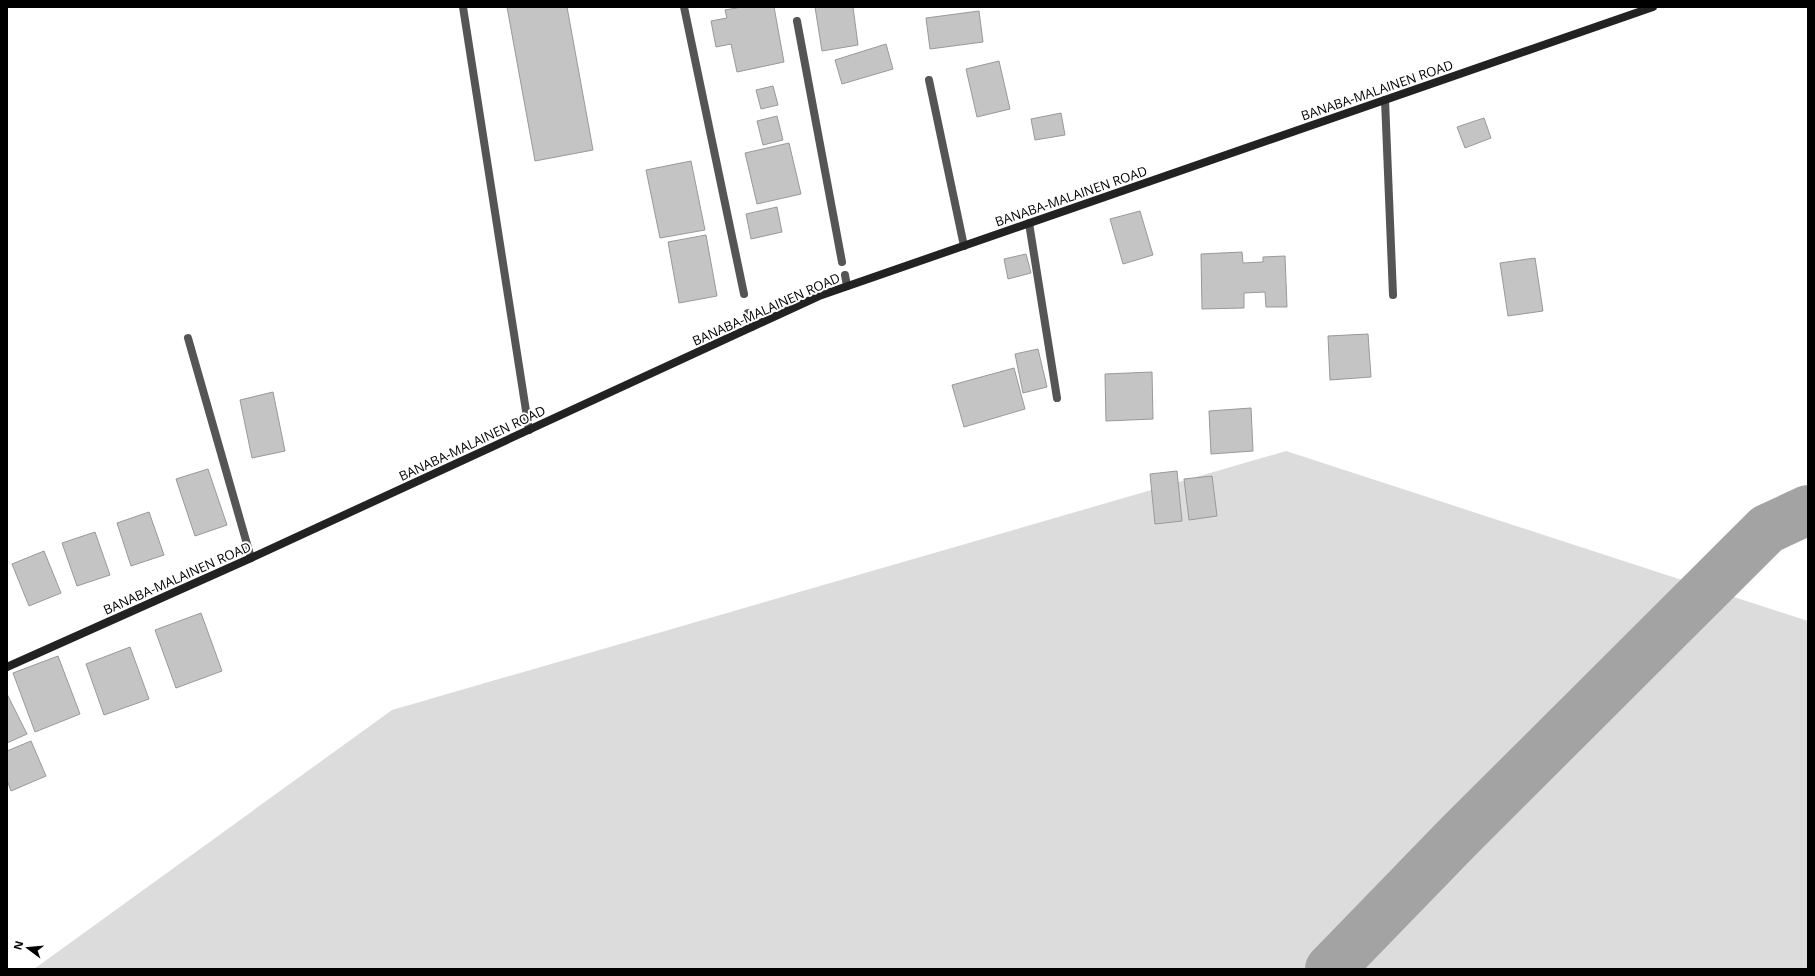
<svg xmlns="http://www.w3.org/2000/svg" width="1815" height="976" viewBox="0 0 1815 976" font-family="'Open Sans',sans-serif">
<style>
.green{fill:#dcdcdc}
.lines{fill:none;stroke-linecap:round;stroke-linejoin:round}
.river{stroke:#a3a3a3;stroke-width:50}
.building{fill:#c4c4c4;stroke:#999}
.lane{stroke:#555;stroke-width:8}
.secondary{stroke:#222;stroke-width:8}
.labels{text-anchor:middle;stroke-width:4;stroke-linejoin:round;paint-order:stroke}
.street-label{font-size:13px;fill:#000;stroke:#fff}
</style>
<rect width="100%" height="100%" fill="#fff"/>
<path class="green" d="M1286,451l522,170v348h-1774l358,-259z"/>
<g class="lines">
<path class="river" d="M1330,969l130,-134 307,-306 41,-19"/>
</g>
<path class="building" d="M507,7h60l26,143 -58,11z
M742,7h32l10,55 -47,10 -6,-28 -15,3 -5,-26 16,-3 -2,-8z
M815,7h38l5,38 -36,6z
M979,11l4,31 -53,7 -4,-31z
M886,44l7,25 -51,15 -7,-24z
M999,61l11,48 -33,8 -11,-48z
M773,86l5,19 -17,4 -5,-19z
M1061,113l4,22 -30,5 -4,-21z
M777,116l6,24 -20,5 -6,-24z
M1484,118l7,20 -26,10 -8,-21z
M789,143l12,51 -44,10 -12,-51z
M691,161l14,69 -45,8 -14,-68z
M777,207l5,25 -31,7 -5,-25z
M1140,211l13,44 -30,9 -13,-45z
M706,235l11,61 -38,7 -11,-61z
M1242,252l1,11 20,-1v-5l22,-1 2,51h-21l-1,-15 -21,1v15l-42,1 -1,-55z
M1026,254l5,19 -23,6 -4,-20z
M1535,258l8,53 -35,5 -8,-53z
M1368,334l3,43 -41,3 -2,-44z
M1038,349l9,38 -24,6 -8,-39z
M1014,368l11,41 -61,18 -12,-42z
M1152,372l1,47 -47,2 -1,-47z
M273,392l12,59 -33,7 -12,-58z
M1251,408l2,43 -42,3 -2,-43z
M208,469l19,56 -32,11 -19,-57z
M1177,471l5,50 -27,3 -5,-50z
M1212,476l5,40 -28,4 -5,-41z
M149,512l15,43 -33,11 -14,-43z
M95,532l15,43 -33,11 -15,-43z
M44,551l17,42 -32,13 -17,-42z
M201,613l21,58 -46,17 -21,-58z
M130,647l19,52 -45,16 -18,-51z
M58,656l22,58 -45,18 -22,-59z
M7,694l20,40 -20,9z
M31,741l15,35 -35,15 -4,-11v-29z"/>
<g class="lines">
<path class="lane" d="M463,7l66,423
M684,7l60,287
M797,21l45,241
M929,80l35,166
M1385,100l8,195
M1029,223l28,175
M845,275l2,11
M748,313l4,14
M188,338l63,220"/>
<path class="secondary" d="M7,667l244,-109 568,-262 834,-289"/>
</g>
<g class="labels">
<g class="street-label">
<text transform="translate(1377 90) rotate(-19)" y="5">BANABA-MALAINEN ROAD</text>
<text transform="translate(1071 196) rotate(-19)" y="5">BANABA-MALAINEN ROAD</text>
<text transform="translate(766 309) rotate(-24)" y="5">BANABA-MALAINEN ROAD</text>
<text transform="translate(472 443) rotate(-25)" y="5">BANABA-MALAINEN ROAD</text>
<text transform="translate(177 578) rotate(-24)" y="5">BANABA-MALAINEN ROAD</text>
</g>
</g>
<rect width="1815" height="976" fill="none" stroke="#000000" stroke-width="16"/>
<g transform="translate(28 948) rotate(286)" stroke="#ffffff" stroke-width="3" paint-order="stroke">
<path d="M0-3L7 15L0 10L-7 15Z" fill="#000000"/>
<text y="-6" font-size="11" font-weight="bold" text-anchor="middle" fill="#000000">N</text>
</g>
</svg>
